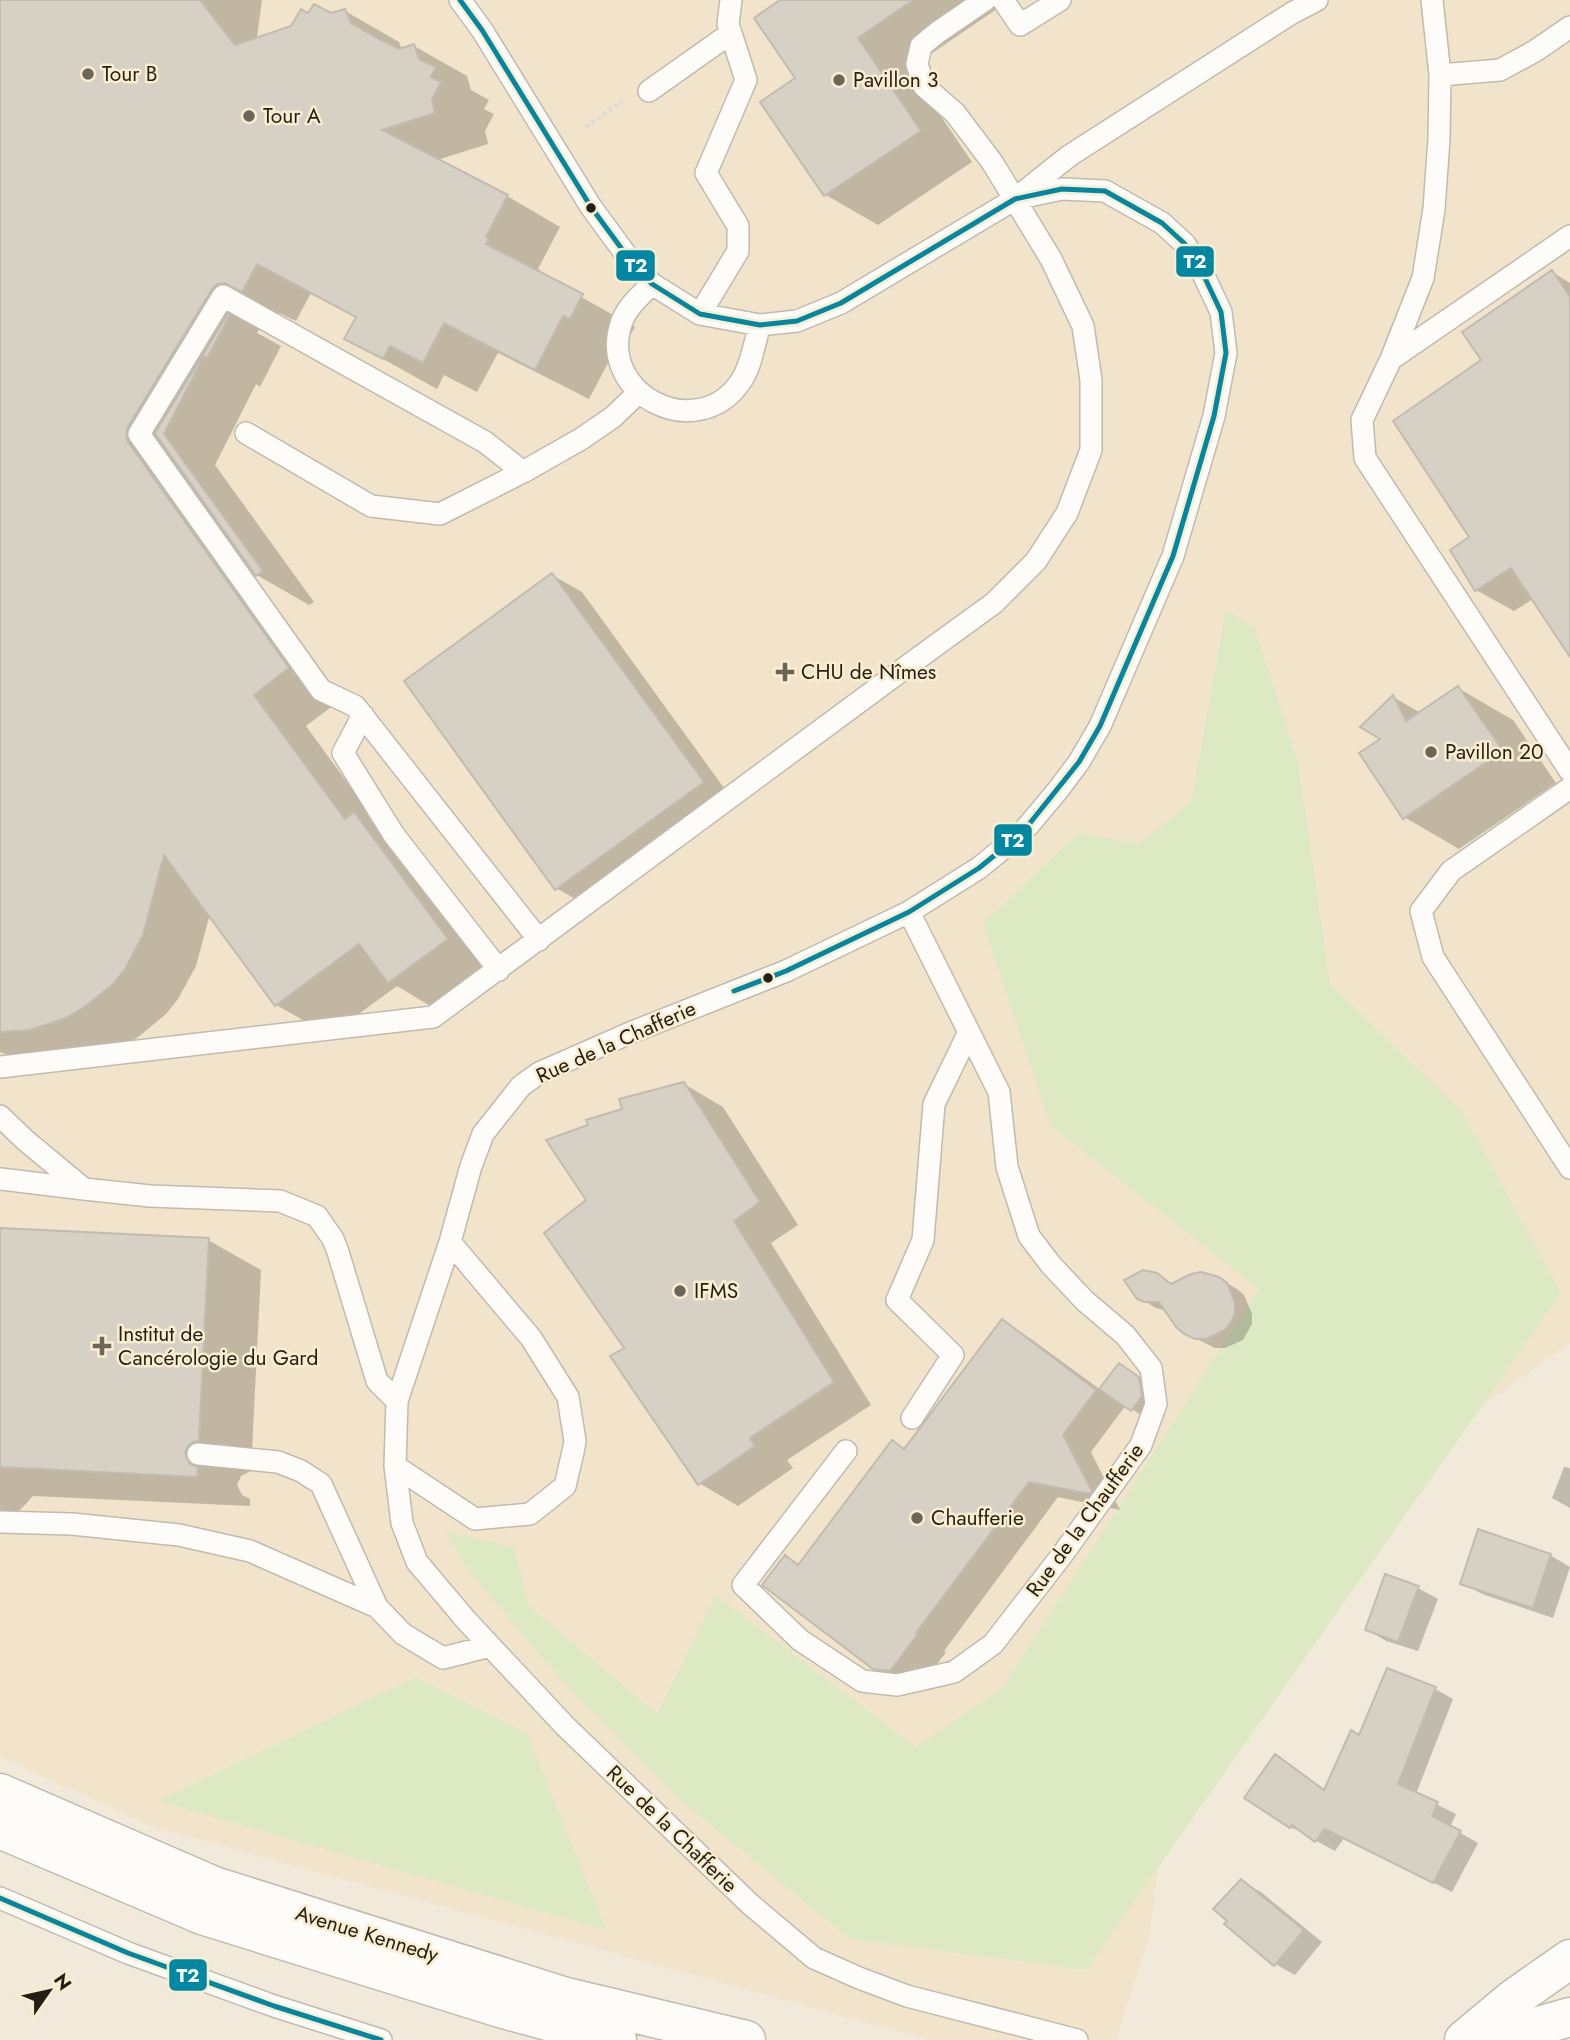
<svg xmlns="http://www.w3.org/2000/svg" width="1570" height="2040" viewBox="0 0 1570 2040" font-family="Jost,sans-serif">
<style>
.built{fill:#f1e4ca}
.green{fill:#dde9c3}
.shadow{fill:#0003}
.building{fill:#d6d1c4;stroke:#c2bcb0;stroke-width:2}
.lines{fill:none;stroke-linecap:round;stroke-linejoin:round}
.lane-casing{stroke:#c1bbaf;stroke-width:24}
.street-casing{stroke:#c1bbaf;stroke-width:41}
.secondary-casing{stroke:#c1bbaf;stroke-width:41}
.path{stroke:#dddad5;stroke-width:4.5;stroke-dasharray:3.5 3.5;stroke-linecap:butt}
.lane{stroke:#fdfcf9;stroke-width:21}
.street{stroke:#fdfcf9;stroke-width:38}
.secondary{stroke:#fdfcf9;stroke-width:38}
.bus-1-casing{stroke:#fbedd0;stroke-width:10}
.bus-1{stroke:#0088a3;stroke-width:5}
.poi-dot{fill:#6c6659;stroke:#fbedd0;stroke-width:2.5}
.bus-dot{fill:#241f14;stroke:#fbedd0;stroke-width:2.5}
.labels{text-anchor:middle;stroke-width:5;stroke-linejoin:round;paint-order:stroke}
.poi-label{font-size:21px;fill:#241f14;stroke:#fbedd0;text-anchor:start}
.street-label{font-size:21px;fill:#241f14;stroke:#fbedd0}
.line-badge{stroke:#fbedd0;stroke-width:2.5}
.badge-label{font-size:19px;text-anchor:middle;font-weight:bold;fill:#fff}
</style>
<rect width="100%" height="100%" fill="#f1eada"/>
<path class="built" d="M0,0h1570v1343l-84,60 -310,346 -27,189 -33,102h-186l-777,-213 -153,-70z"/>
<path class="green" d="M1226,610l29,18 43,136 32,220 132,127 99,182 -475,677 -236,-31 -175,-143 -110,-112 -95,-111 -25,-41 69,15 15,59 128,108 58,-119 201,152 86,-59 257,-399 -208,-163 -68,-203 96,-90 60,11 52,-42z
M416,1677l111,56 79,197 -448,-129z"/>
<path class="shadow" d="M0,0h262l-5,37 1,2 34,-12 17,-12 22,-1 14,-3 54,31 3,8 12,-4 53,30 4,14 18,10 -5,9 10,5 -9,17 3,13 -51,16 70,36 53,31 -22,42 3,2 -1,3 95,53 -12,21 -6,-2 -28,53 -91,-46 -21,39 -33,-17 -7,14 -90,-50 10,-21 -46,-25 -15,28 -17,-8 -8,1 -6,6 -8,13 24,13 -21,41 -4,-3 -41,81 99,137 -5,3 -59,-34 92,128 -36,27 76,104 118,140 -58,43 -45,-27 -67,49 -54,-30 -66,-91 -14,52 -18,33 -12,15 -29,24 -35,17 -56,7 -38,-7 -8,-3z
M784,0h221l2,2 -98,67 63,93 -94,63 -52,-30 -29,-116z
M1552,272l18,11v371l-37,-55 -19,12 -38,-21 -4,-53 11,-176z
M552,575l30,17 150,207 -146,106 -30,-17z
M1458,688l55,32 43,63 -97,66 -55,-32 -11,-120 28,16z
M684,1084l39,23 75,118 -27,18 100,162 -84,55 6,8 -55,38 -39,-23 -73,-134 -38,-149 36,-90z
M0,1229l208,11 53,30 -10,201 -10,5 -4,9 5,10 8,4v7l-217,-10 -12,13 -21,11z
M1156,1274l18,11 44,-7 19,11 7,6 8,19v10l-9,16 -18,8h-10l-30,-15 -18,-22 -11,-3 -18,-11z
M1002,1322l29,17 70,51 19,-25 28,19 2,18 -9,13 -15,-10 -35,47 29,58 -62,-13 -114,154 2,1 -26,35 -16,-2 -30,-17 -89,-111 15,9 106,-116z
M1564,1467l6,1v40l-18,-10z
M1550,1555l20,12 -17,51 -71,-24 -20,-11z
M1386,1576l32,12 20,11 -20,52 -32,-10 -19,-12z
M1435,1689l18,10 -37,95 40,20 -6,13 28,16 -26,49 -108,-54 -9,13 -44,-24 -16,-70 51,33 34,-53z
M1241,1881l20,11 61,50 -27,33 -20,-11z"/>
<path class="building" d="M0,0h200l35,45 56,-19 10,-17 7,4 6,-9 17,9 14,-4 6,14 32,18 16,8 15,-5 5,15 17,8 -5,10 10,5 -9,18 3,13 -53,17 126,65 -22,42 3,2 -3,5 97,50 -13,25 -7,-3 -28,54 -91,-47 -21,40 -33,-17 -7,13 -39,-20 12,-22 -99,-53 -15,28 -18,-9 -7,1 -5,5 -85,139 -1,7 2,7 161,226 -35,27 91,124 9,-7 94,127 -60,44 -29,-39 -84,62 -111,-151 -21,80 -18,34 -12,15 -30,24 -17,10 -36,12 -30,2z
M780,0h133l-55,38 63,93 -97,65 -64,-94 35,-24 -41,-60z
M1552,270l18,27v360l-59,-89 -36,23 -25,-41 19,-13 -76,-116 88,-61 -19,-28z
M228,314l2,1 -23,43 -3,-2 -40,78 99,137 -7,5 -101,-143z
M552,573l152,209 -149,108 -151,-209z
M1458,686l45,65 -100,68 -44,-66 21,-14 -20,-12 33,-32 13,26z
M684,1082l76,120 -26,19 100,161 -84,56 5,8 -57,39 -88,-129 14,-8 -80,-115 42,-33 -40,-60 42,-15 -2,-5 36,-11 -3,-10z
M0,1228l209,10 -10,203 -6,1 -5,4 -3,7 5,11 8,3 -1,10 -197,-10z
M1143,1270l14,3 14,11 20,-10 10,-2 18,5 8,6 8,20v10l-4,9 -6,8 -19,9h-11l-11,-5 -8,-7 -17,-25h-15l-7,-3 -13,-19z
M1002,1319l94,71 -33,45 29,56 -2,3 -61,-12 -113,151 2,1 -28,37 -17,-2 -111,-84 23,-30 13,10 94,-125 12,9z
M1119,1363l20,14 3,19 -11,15 -32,-22z
M1478,1529l73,25 -18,54 -73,-24z
M1385,1574l34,12 -21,56 -33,-12z
M1387,1668l49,19 -38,97 40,18 -6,14 29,15 -28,52 -108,-54 -10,13 -23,-17 -2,3 -46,-30 31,-44 49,36 27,-60 8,5z
M1241,1879l63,51 -30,36 -50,-42 3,-3 -14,-12z"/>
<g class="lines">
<g class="lane-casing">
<path id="lane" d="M460,0l22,30 109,177 36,49 25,28 48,30 60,11 37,-4 44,-18 174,-104 54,-43 223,-143 25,-13
M1003,0l17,25 40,-25
M1432,0l8,75 -1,64 -5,70 -11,69 -32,81 -29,61 3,38 205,313
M1440,75l60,-5 35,-19 35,-24
M649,91l82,-58
M1015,199l47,-10 43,2 57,32 23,21 19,32 17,36 5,41 -12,63 -41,140 -73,170 -21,36 -21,28 -36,43 -43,35 -70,44 -123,59 -156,62 -91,40 -18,13 -38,48 -12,32 -21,76 -53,159 -2,65 7,57 15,39 49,58 99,106 185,178 64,54 45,20 48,18 170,44
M652,284c-11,11 -24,22 -30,37 -27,73 76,125 119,60 11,-16 13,-38 19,-56
M700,314l38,-63v-25l-32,-53 40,-93 -18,-56 3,-24
M1391,359l179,-123
M246,433l125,73 69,8 83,-42 58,-33 32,-22 25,-24
M523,472l-38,-30 -262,-146 -84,138 182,256 34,16 184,234
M363,715l-20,38 51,82 105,135
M1570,788l-119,83 -30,40 12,46 137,211
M0,1067l433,-50 484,-358 77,-56 42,-42 31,-48 24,-63v-70l-8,-54 -32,-67 -59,-97 -37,-49 -31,-27 -7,-22 4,-18 17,-14 47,-32
M0,1116l25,24 59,49 66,7 130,5 37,15 16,23 5,13 39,129 20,20
M0,1179l84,10
M912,1418l41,-63 -56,-55 26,-60 11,-136 34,-70
M846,1451l-103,134 57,55 62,41 35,4 57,-13 39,-28 69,-89 79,-110 15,-41 -5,-36 -26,-33 -40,-34 -34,-36 -22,-29 -22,-69 -8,-75 -90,-180
M198,1454l80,8 23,9 20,13 56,123 26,27 40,24 47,-12
M395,1466l80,53 55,-5 35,-28 8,-34 2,-11 -7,-44 -37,-59 -81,-96
M0,1522l72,2 107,11 71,16 127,56
M0,1898l128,55 146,53 107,34"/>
</g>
<g class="street-casing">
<path id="street" d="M1464,2040l49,-41 57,-40
M1490,2040l80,-23"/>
</g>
<g class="secondary-casing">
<path id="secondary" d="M0,1793l214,93 352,111 180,43
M0,1829l202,86 298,93 117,32"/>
</g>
<path class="path" d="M586,127l36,-26"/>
<use href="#lane" class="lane"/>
<use href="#street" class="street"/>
<use href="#secondary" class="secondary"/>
<g class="bus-1-casing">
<path id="bus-1" d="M460,0l22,30 109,177 36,49 25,28 48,30 60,11 37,-4 44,-18 174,-104 47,-10 43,2 57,32 23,21 19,32 17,36 5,41 -12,63 -41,140 -73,170 -21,36 -57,71 -43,35 -70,44 -123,59 -52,20
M0,1898l128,55 146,53 107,34"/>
</g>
<use href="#bus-1" class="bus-1"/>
</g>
<g class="poi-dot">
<circle cx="88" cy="74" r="7"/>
<circle cx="839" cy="80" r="7"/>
<circle cx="249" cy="116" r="7"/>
<path d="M781.5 661.5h7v7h7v7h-7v7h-7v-7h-7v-7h7z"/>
<circle cx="1431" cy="752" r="7"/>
<circle cx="680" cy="1291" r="7"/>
<path d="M98.5 1335.5h7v7h7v7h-7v7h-7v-7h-7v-7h7z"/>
<circle cx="917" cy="1518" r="7"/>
</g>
<g class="bus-dot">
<circle cx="591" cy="208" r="6"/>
<circle cx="768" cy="978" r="6"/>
</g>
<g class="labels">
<g class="poi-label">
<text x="102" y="81">Tour B</text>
<text x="853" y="87">Pavillon 3</text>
<text x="263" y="123">Tour A</text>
<text x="801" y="679">CHU de Nîmes</text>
<text x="1445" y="759">Pavillon 20</text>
<text x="694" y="1298">IFMS</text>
<text x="118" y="1341">Institut de<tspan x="118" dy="24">Cancérologie du Gard</tspan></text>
<text x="931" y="1525">Chaufferie</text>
</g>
<g class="street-label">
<text transform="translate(616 1042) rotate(-24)" y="7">Rue de la Chafferie</text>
<text transform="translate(1085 1520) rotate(-54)" y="7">Rue de la Chaufferie</text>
<text transform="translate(672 1829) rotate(44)" y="7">Rue de la Chafferie</text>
<text transform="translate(367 1934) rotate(17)" y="7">Avenue Kennedy</text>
</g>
</g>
<g class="line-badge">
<rect x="1175" y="245" width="40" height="33" rx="7" fill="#0088a3"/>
<rect x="615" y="249" width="41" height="33" rx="7" fill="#0088a3"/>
<rect x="993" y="823" width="40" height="34" rx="7" fill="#0088a3"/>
<rect x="168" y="1958" width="40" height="34" rx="7" fill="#0088a3"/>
</g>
<g class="badge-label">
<text x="1195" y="268">T2</text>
<text x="636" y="272">T2</text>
<text x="1013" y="847">T2</text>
<text x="188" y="1982">T2</text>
</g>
<g transform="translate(49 1991) rotate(56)" stroke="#fbedd0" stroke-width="5" paint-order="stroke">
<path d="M0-5L12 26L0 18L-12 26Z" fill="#241f14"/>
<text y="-10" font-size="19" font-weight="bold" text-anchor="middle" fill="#241f14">N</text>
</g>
</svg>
